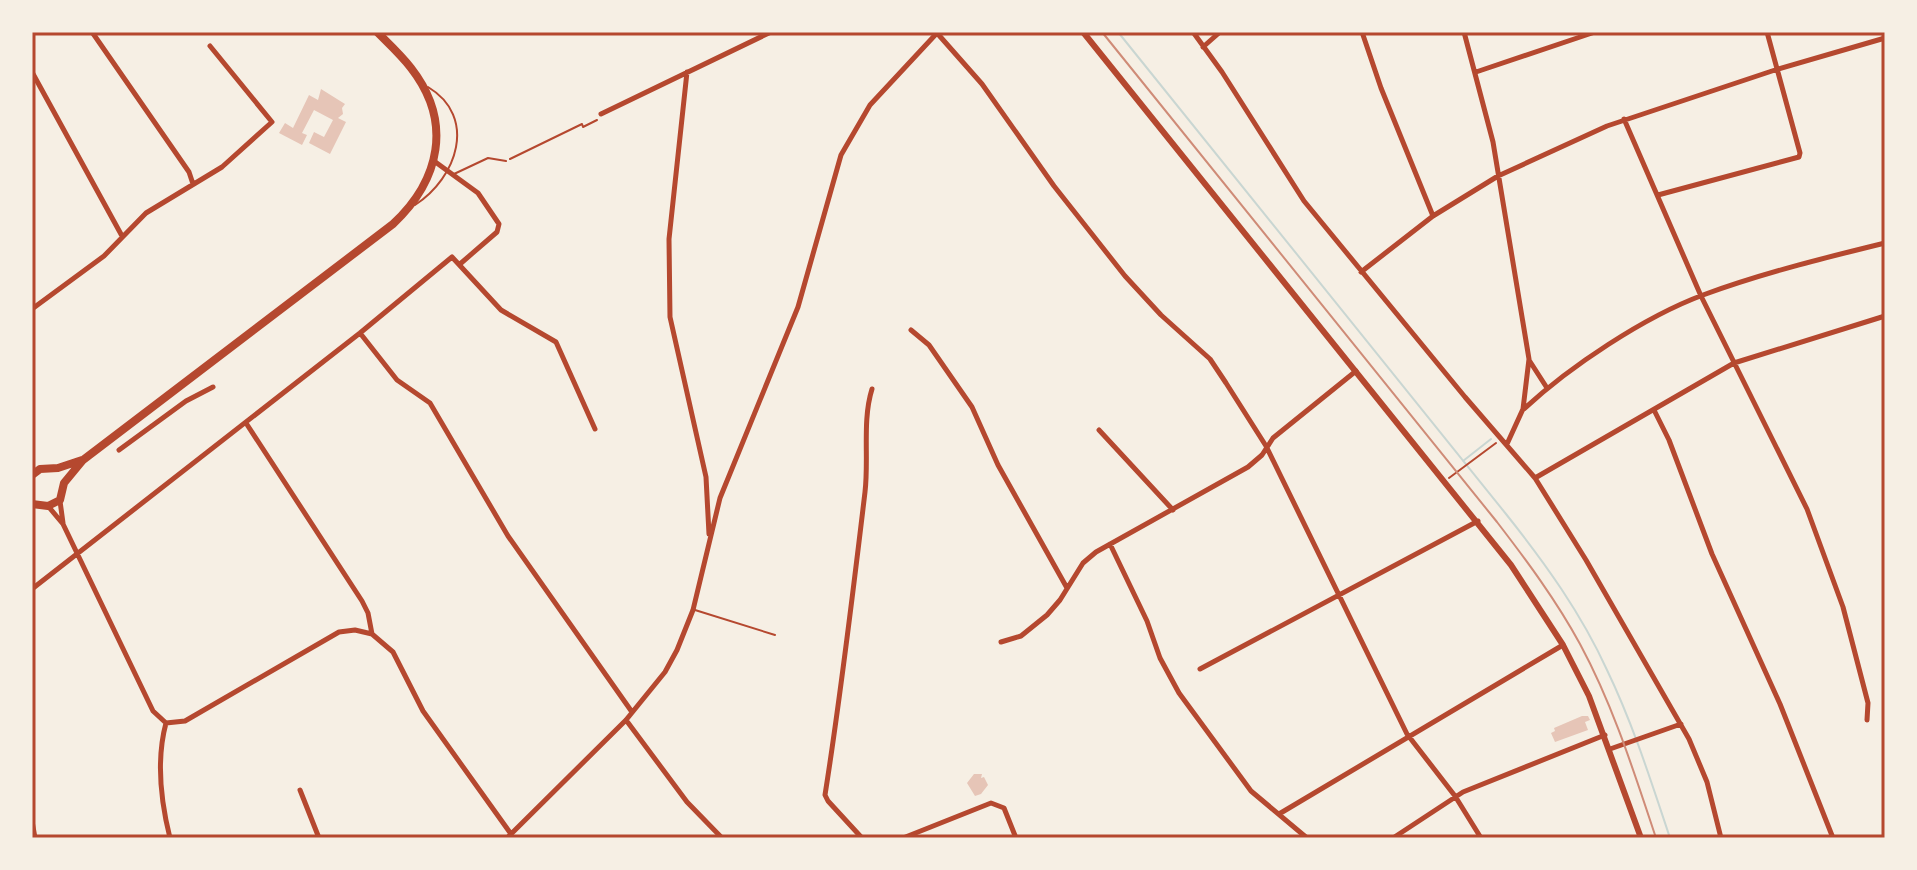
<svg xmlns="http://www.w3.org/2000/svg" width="1917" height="870" viewBox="0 0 1917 870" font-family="'Varela Round',sans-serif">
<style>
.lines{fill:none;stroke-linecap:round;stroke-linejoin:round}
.stream{stroke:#c9d6d2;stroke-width:2}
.building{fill:#e6c5b7}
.path{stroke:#b5482f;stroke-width:2}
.service{stroke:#b5482f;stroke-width:2}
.minor{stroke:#b5482f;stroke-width:5}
.tertiary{stroke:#b5482f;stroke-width:6}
.primary{stroke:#b5482f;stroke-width:8}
.tram{stroke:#cf8b77;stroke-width:2}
.neatline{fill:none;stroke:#b5482f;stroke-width:3}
</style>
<rect width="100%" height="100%" fill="#f6efe4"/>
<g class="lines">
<path class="stream" d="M1118,32l388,482c39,49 75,99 101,156 26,54 44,111 63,168
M1463,461l28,-22"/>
</g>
<path class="building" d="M321,89l24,15 -3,4 1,6 -5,4 8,4 -16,32 -21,-11 5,-11 10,5 9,-17 -19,-10 -12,23 5,2 -5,10 -23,-12 6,-10 8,5 16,-33 9,5z
M1582,716h6l2,4 -5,2 3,8 -33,12 -4,-9 4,-2 -1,-3z
M974,774h8l-1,4 3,-1 4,8 -7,9 -6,2 -8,-13z"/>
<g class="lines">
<path class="path" d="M510,159l72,-35 1,3 14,-7
M1449,478l47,-35"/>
<path class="service" d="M454,174l34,-16 18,3
M415,205c42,-27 63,-88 13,-118
M695,610l80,25"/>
<path class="minor" d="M92,32l97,140 4,12
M1193,32l29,40 82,129 161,196 70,81 51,82 103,179 18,43 14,56
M1362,32l19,56 52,128
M1464,32l29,110 36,217 -6,50 -16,35
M937,33l45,51 72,102 71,90 36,39 49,44 16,24 40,63 141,288 48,62 26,42
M1203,47l17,-15
M32,72l90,164
M687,72l-18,167 1,78 36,160 3,57
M1476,72l119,-40
M601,114l170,-82
M1624,119l77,177 106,213 36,98 25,96 -1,17
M434,161l44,32 21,31 -2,8 -37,32
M1658,195l141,-38 1,-4 -33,-121
M1361,272l72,-56 65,-40 109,-50 171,-57 107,-31
M32,309l72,-53 42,-43 76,-46 50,-45 -62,-76
M911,330l18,15 43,62 26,58 69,123
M360,333l37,47 33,23 78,133 124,176
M1529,360l18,28
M1524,409c45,-42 120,-92 179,-114 60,-22 121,-37 182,-52
M1654,410l15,30 43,114 68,150 53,134
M246,423l116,178 6,12 4,21
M1099,430l74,80
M119,450l67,-49 27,-14
M1535,478l199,-115 151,-47
M60,501l3,22
M48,506l15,18 90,187 13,12
M1110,544l37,77 13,37 19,35 72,98 56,47
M32,589l328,-256 92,-76 49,53 55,32 39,87
M1001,642l20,-6 26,-21 13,-15 23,-37 13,-11 152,-85 14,-12 11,-17 83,-67
M1200,669l278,-148
M626,720l61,82 35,36
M166,723l19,-2 154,-89 16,-2 17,4 21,18 30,59 88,123
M166,723c-10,37 -5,79 4,115
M1610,749l71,-25
M300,790l19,48
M1279,814l284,-169
M32,821l3,17
M507,838l119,-118 39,-48 12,-22 16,-40 27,-112 78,-191 43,-152 29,-50 67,-72
M862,838l-34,-37 -3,-6c16,-101 28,-202 40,-303 4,-34 -3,-71 7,-103
M903,838l88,-35 13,5 12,30
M1393,838l70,-46 142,-57"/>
<path class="tertiary" d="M1083,32l428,533 52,80 26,51 52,142"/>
<path class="primary" d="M32,475l8,-6 18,-1 24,-8
M32,504l16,2 12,-6 4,-17 19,-23 310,-236c47,-44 60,-102 18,-156 -10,-13 -22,-24 -34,-36"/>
<path class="tram" d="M1102,32l395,490c30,39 59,78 83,122 33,61 54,128 76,194"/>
</g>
<rect width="1917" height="870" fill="none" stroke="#f6efe4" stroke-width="68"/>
<rect x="34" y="34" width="1849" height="802" class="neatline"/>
</svg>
